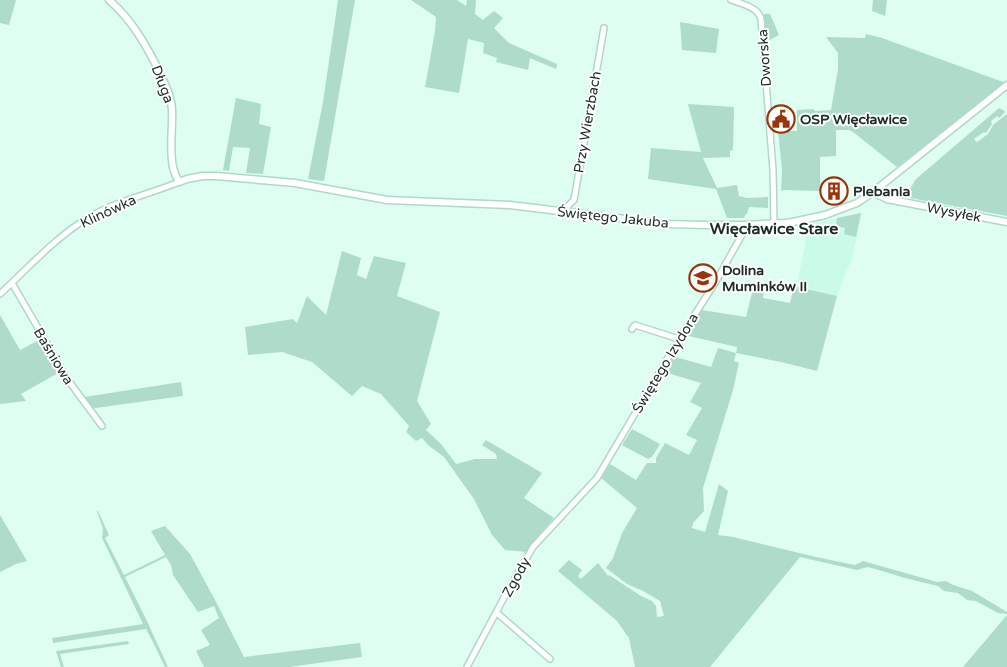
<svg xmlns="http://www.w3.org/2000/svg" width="1007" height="667" viewBox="0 0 1007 667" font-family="'Varela Round',sans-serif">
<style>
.built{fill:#c9fbe8}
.green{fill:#afdbcb}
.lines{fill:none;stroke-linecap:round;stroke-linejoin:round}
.minor-casing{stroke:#b0d8c9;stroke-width:8}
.tertiary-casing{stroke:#b0d8c9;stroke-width:9}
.minor{stroke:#fff;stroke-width:5}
.tertiary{stroke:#fff;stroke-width:6}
.labels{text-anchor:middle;stroke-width:4;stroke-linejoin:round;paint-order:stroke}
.street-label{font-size:14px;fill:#1c2c26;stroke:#fff}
.poi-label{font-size:14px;font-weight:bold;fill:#1c2c26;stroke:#fff;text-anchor:start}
.quarter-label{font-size:16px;font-weight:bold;fill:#1c2c26;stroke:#fff}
</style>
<rect width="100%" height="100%" fill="#ddfef1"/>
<path class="built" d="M862,213l-9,42 -16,41 -40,-10 12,-62z"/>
<path class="green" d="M0,0h16l-7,25 -9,-2z
M338,0h17l-31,181 -16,-2 15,-77z
M411,0h46l9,6 1,-6h9l-1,14 8,6 11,-9 9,7 -9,10 15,15 48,21 -1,5 -26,-11 -2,12 -32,-8 1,-4 -14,-5 1,-10 -16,-4 -9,54 -34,-6 10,-56 1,-14z
M873,0h14l-2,16 -13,-5z
M764,14h6l9,21 -13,7z
M680,22l39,7 -3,24 -34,-3z
M866,34l16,4 124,45 -109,84 -44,-35 -4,-2h-13v26l-16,1v34l-36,-1 -3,1 1,-21 -4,-39h19v-21l16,-1 2,2 16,-1 7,-41v-16l-12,-16 39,1z
M236,98l25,6 -2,20 12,3 -8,47 -17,-1 4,-25 -17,-1 -4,24 -6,-1z
M688,104l46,3 -1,43 -3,1v6l-27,1 14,30 20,-3 2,11 8,2 21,-1v11l-19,-1 -2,7h-1l-2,4h-17l-11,-29 -68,-10 3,-31 50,4z
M999,108l6,3 -1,2 -5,5 -2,-2 -6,5 1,3 -6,9 -2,-1 -10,7 3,3 11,-8 5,-9 14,-11v102l-102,-19 11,-18z
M861,213l-5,24 -12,-3 1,-6 -9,-2 1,-8z
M342,251l19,7 -4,17 9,4 8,-23 32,7 -9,33 43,16 -23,89 14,23 -5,6 15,14 15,20 19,-5h22l-1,-5 -14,-9 4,-5 56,33 -18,25 30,20 -21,24 -6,10 -22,-2 -13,-15 -18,-36 -30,-42 -16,-12 -6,-7 -6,3 -10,-9 3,-6 -28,-32 -19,-8 -10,10 -40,-34 -30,-10 -34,3 -3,-28 48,-8 4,4 10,-27 19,19z
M794,286l43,10 -20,75 -36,-9 -45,-9 -2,8 5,2 -6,27 -30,98 1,23 -11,12 -1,5 13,4 14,-48 9,7 -10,44 15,2 83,20 39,8 8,-4 74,21 9,-1 7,4 19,6 35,21v2l-9,-1 -22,-12 -9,-1 -9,-7 -14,-2 -6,-5 -33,-8 -26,-8 -11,-3 -11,3 -57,-13 -90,110h-75l-6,-29 -12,-17 -59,-50 11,-11 13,10 -4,6 3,3 17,-16 10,13 1,-1 32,21 11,5 4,5 1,11 7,-1 -4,-15 -17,-10 -16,-7 -21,-16 7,-10 9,-25 15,-25 -36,-30 9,-14 26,16 11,-17h9v-5l9,-15 24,12 8,-15 -11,-5 16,-27 -12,-6 11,-19 -37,-11 8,-16 39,11 7,-19 18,5 1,-6 -53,-12 18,-25 44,7 7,-28 11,3 -1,6 27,5z
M0,315l20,35 21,-11 19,33 -39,22 5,7 -26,3z
M181,382l2,14 -95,13 -10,-11z
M632,429l28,15 -8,13 -4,2 -26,-14z
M97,511h1l11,24 -4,3 19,37 41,-20 -14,-24 14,-5 25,28 24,44 30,59 116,-14 2,14 -73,10h-85l-8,-16 14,-6 -9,-15 18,-12 -5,-12 -16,6 -25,-37 -2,-10 -5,-8 -41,20 21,42 22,48h-3l-11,-23 -8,-15 -93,14 -1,-5 91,-14 -41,-86 1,-9z
M0,515l27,46 -11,3 -16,8z
M1007,615v52h-44z
M128,641l1,3 -69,10 4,13h-3l-5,-16z"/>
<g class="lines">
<g class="minor-casing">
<path id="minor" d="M731,0c11,4 27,7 30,19l12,151 1,53
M562,212l12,-12 30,-172
M12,283l56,97 34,46
M0,294c28,-26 54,-55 86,-75 29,-18 62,-24 93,-37
M632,329l3,-4 44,14
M497,613l53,46
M467,667l40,-75 26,-45 64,-69 82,-139 36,-56 29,-52v-6"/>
</g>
<g class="tertiary-casing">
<path id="tertiary" d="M109,0c22,19 36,43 49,69 6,13 13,26 14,40 1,19 -3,39 1,58 1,5 3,10 6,15l8,-3 15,-3h14l79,7 92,17 123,5 156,19 41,1h37l41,-2 8,-1 32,-7 21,-8 11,-4 16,-11 134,-107
M873,192l14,7 120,23"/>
</g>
<use href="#minor" class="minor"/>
<use href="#tertiary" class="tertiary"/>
</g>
<defs>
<g id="civic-ring" transform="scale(1.4375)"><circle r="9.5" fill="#fff" stroke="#993409" stroke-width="1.5"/><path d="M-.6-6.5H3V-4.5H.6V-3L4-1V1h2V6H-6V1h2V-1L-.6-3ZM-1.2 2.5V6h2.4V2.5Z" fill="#993409"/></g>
<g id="building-ring" transform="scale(1.4375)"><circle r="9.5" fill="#fff" stroke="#993409" stroke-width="1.5"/><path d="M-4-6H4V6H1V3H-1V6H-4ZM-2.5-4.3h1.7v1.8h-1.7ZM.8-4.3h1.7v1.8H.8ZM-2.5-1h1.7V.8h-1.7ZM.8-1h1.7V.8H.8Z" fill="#993409"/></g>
<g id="school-ring" transform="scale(1.4375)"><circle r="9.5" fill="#fff" stroke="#993409" stroke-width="1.5"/><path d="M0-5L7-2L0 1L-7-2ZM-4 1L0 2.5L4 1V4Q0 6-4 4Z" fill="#993409"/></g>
</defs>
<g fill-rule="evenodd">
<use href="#civic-ring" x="781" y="119"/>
<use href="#building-ring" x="834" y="191"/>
<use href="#school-ring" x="703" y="278"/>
</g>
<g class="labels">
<g class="street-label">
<text transform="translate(764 58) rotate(-94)" y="5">Dworska</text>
<text transform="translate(163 84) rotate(69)" y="5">Długa</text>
<text transform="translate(587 122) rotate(-80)" y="5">Przy Wierzbach</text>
<text transform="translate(108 211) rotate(-25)" y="5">Klinówka</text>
<text transform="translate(954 212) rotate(11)" y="5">Wysyłek</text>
<text transform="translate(613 217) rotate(6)" y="5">Świętego Jakuba</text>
<text transform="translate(54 356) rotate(59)" y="5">Baśniowa</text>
<text transform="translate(665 363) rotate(-59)" y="5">Świętego Izydora</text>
<text transform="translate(516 577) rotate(-61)" y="5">Zgody</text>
</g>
<g class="poi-label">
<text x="800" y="124">OSP Więcławice</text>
<text x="853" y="196">Plebania</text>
<text x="722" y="275">Dolina<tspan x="722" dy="16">Muminków II</tspan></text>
</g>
<g class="quarter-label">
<text x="774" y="234">Więcławice Stare</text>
</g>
</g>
</svg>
